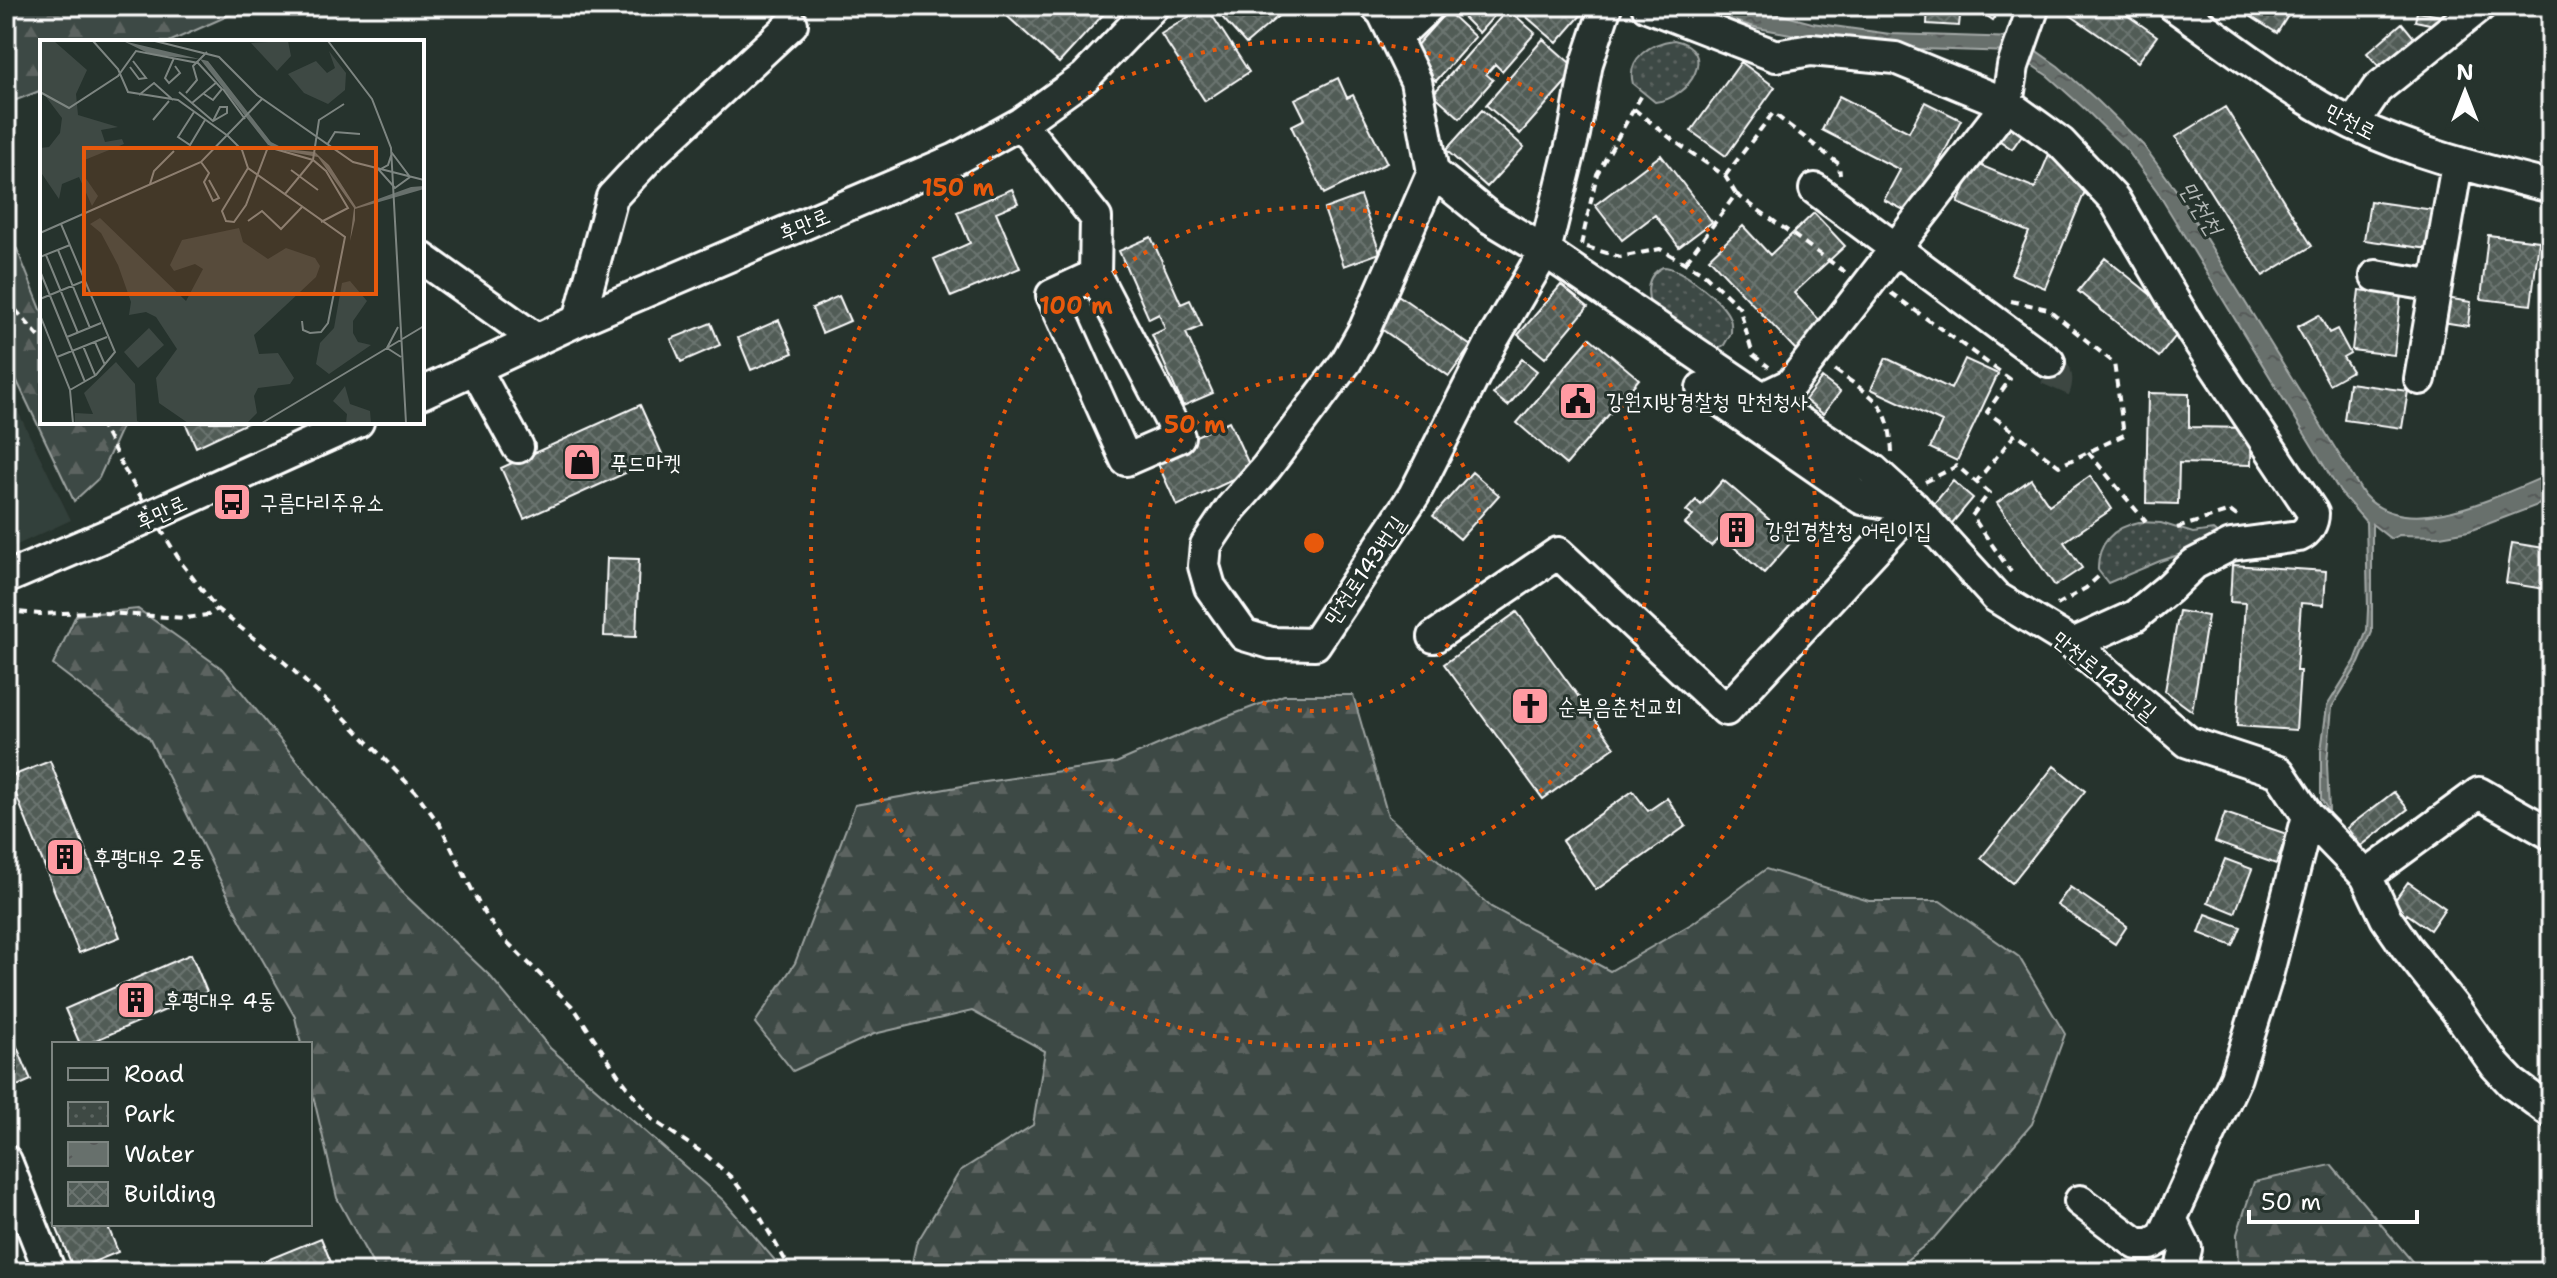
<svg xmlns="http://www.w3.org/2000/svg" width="2557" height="1278" viewBox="0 0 2557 1278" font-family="'Shantell Sans','Poor Story',sans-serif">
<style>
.built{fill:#333f3a}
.forest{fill:url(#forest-firs);stroke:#9ea4a2;stroke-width:2}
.park{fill:url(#park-dots);stroke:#9ea4a2;stroke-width:2}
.water{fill:url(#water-ripples);stroke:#a4a9a7;stroke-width:2}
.building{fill:url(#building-cross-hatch);stroke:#fff;stroke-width:2}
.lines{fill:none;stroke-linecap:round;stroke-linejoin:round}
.minor-tunnel{stroke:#3c4742;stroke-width:30;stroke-dasharray:30 15;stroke-linecap:butt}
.minor-casing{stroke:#fff;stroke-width:36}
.path{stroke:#fff;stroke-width:4;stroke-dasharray:8 6;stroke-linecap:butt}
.minor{stroke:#26332d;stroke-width:30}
.path-bridge{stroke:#fff;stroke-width:4;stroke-dasharray:8 6;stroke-linecap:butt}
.ring{fill:none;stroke:#e8590c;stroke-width:4;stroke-dasharray:4 8}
.labels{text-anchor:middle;stroke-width:6;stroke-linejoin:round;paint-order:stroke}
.street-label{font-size:22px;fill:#fff;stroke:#26332d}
.poi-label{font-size:22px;fill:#fff;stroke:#26332d;text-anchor:start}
.water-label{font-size:24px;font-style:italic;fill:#b3b8b6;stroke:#26332d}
.inset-road{fill:none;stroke:#7d8581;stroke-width:2}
.view{fill:#e8590c;fill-opacity:0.15;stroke:#e8590c;stroke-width:4}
.inset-edge{fill:none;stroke:#fff;stroke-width:4}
.centre{fill:#e8590c;stroke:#26332d;stroke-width:4}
.ring-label{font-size:24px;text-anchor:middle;font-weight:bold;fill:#e8590c;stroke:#26332d;stroke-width:6;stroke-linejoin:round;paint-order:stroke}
</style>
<defs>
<pattern id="forest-firs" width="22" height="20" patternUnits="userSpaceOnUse" patternTransform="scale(2)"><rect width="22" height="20" fill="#3e4944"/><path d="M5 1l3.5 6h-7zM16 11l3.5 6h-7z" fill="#5b6460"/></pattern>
<pattern id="park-dots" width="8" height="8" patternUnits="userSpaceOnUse" patternTransform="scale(2)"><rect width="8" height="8" fill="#3e4944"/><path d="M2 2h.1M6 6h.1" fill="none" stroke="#5b6460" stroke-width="1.8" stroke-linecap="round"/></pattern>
<pattern id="water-ripples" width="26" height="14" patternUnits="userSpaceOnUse" patternTransform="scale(2)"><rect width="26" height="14" fill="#67706c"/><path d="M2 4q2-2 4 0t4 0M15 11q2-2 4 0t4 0" fill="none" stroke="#575a59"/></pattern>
<pattern id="building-cross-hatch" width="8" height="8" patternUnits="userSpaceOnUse" patternTransform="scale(2)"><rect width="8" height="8" fill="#515c57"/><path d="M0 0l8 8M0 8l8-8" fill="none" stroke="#6b7470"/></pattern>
</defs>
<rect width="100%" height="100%" fill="#26332d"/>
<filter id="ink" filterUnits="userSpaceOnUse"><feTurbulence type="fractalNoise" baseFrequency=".0125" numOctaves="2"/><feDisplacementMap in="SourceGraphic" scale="16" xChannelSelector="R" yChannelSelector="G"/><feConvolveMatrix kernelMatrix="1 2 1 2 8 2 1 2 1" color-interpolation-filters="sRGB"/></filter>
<g filter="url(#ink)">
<path class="built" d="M6,387l65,133 -65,30z"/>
<path class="forest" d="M6,6h244l-81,36h-127v48l-36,14z
M6,240l11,9 25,63v110h82l-25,56 -25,23 -68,-143z
M138,609l86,61 180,224 86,82 60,72 173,152 62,72h-408l-40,-74 -27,-116v-38h-9l-6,-27 -54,-95 -92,-184 -96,-73 23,-50z
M1284,695h69l35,121 103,91 119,64 83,-48 73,-54 103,32h71l79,56 46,77 -33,90 -98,114 -42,34h-982l6,-28 44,-73 73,-46 12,-74 -73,-40 -98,23 -81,37 -38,-48 40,-60 60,-158 130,-23 131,-19 76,-33z
M2331,1165l90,107h-183l-1,-38 17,-52z"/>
<path class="park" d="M1674,40c46,9 16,59 -19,62l-22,-18c-7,-26 18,-41 41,-44z
M1663,267c18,0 61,35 67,52 2,5 1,9 1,14l-7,12 -9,5 -64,-43c-5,-16 -5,-32 12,-40z
M2139,522l22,1 32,10 20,-3 7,6 -1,6 -59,19 -52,22 -10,-13c-1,-26 15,-43 41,-48z"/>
<path class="water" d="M1682,6h66l64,17 78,11 128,4 40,28 40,35 45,44 33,45 188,305c44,49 137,-1 187,-21v26l-82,31 -29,5 -41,-1 -8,4 -19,-15v108l-13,31 -27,44 -5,56 2,48 -8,-12v-48l6,-45 28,-45 12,-31 1,-21 -2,-87 -26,-30 -183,-301 -30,-41 -40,-39 -39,-35 -36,-24 -122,-4 -67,-8 -65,-12z"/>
<path class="building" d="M996,6h115l-52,57z
M1206,6l43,66 -44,29 -44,-67z
M1212,6h78l-44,38z
M1452,6h51l-24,27z
M1514,6h75l-32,37z
M1928,6h33l-2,20 -32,-2z
M1972,6h30l-9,14z
M2076,6h38l43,30 -19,26 -68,-47z
M2234,6h60l-17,27z
M1508,9l27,24 -33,38 -7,-7 -9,10 7,6 -33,38 -27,-24z
M1447,11l28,26 -39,44 -29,-25z
M2417,12l25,4 -2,10 -25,-5z
M2402,23l14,17 -35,29 -14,-16z
M1543,39l34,30 -57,65 -34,-29z
M1741,62l34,25 -49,69 -35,-25z
M1338,78l9,20 6,-3 34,68 -63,31 -33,-68 14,-7 -10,-20z
M1839,96l70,36 16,-30 36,18 -49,94 -28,-14 16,-30 -78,-40z
M2016,96l22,16 -26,37 -22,-15z
M2225,107l87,139 -49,30 -87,-139z
M1482,110l42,37 -37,40 -41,-37z
M2054,142l44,18 -53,128 -34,-14 18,-42 -71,-29 17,-40 60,25z
M1661,155l51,67 -33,25 -24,-32 -33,25 -27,-35z
M1012,189l6,14 -22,9 24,56 -69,29 -17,-38 36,-16 -13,-31z
M1360,196l20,57 -36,13 -20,-57z
M2370,201l64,9 -5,39 -65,-9z
M1814,213l31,33 -51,47 29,31 -27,26 -87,-92 34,-32 27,29z
M2488,235l51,6 -8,64 -50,-6z
M1151,237l30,67 9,-4 12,26 -16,7 27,60 -30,13 -31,-71 13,-6 -6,-15 -10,5 -30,-68z
M2105,258l81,65 -27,34 -81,-66z
M1561,285l27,22 -43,51 -27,-23z
M2359,290l42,5 -7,60 -42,-5z
M1398,295l73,51 -22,30 -72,-50z
M839,296l11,25 -28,12 -10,-25z
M2446,298l25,4 -3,24 -26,-4z
M2319,315l10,18 8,-4 13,24 -7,4 9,14 -23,13 -32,-57z
M779,320l14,33 -42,17 -13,-32z
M711,323l9,22 -39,17 -10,-23z
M1590,338l49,41 -73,86 -49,-42z
M1886,358l65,31 14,-30 33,15 -41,87 -27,-13 12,-26 -71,-33z
M1522,359l15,12 -29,35 -15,-12z
M1822,378l18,14 -17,22 -18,-14z
M2349,383l59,8 -6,37 -58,-8z
M2148,393l41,1v33l63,1 -1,37 -72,-2 -1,41 -32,-1z
M640,405l23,51 -139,63 -23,-51z
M1229,421l23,50 -75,35 -23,-51z
M185,422h61l1,1 -51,24z
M1472,472l27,23 -39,44 -27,-23z
M2090,476l22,33 -48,33 18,26 -27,18 -58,-83 34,-24 18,26z
M1723,480l70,60 -29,33 -43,-37 -10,10 -26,-22 8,-8 -7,-5 10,-11 5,5z
M1953,481l20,17 -25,30 -20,-17z
M2512,543l39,6v41l-45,-7z
M607,558l32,1 -3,78 -32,-1z
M2232,565l94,6 -2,34 -23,-2 -5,68h4l-4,59 -59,-4 8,-123 -15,-1z
M2179,611l29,5 -16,95 -27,-20z
M1517,612l98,135 -72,52 -99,-135z
M50,761l70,176 -41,16 -70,-176z
M2054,766l31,25 -73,92 -31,-25z
M1633,791l15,20 19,-13 19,28 -90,64 -34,-49z
M2394,792l14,17 -47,37 -14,-18z
M2225,813l62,21 -11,30 -61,-22z
M2225,859l27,10 -17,44 -27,-11z
M2408,882l37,26 -15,22 -23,-16 -2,3 -15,-10z
M2070,887l57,39 -12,18 -58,-39z
M2206,914l35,13 -8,19 -34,-13z
M191,954l16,38 -120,52h-7l-15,-35z
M14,1040l17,40 -25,11v-48z
M55,1224h52l11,28 -44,18z
M321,1238l14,34h-97z"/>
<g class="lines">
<path class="minor-tunnel" d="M2049,362c10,11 11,20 3,33"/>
<g class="minor-casing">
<path id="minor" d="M1376,6l7,7 33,68 17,91 57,46 55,33 217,147 111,72 41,37 82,90 77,47 115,98 91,30 29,44 -42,164 -30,97 -73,160 -12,7h-14l-57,-43
M1647,6l129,50 35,-6 84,8 112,46 54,39 53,56 79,134 120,180c0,10 -5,19 -14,23l-68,9 -37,19 -25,24 -34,28 -62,28
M2174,6c56,39 118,89 179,118 63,30 130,46 198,63
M1395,38l34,-32
M1021,123l75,95 -1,57 -43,20 74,165 53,-23 -84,-162
M2353,124l24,-35 103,-83
M1433,172l-68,156 -19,34 -80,106 -35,40 -25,37 -2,21 6,21 34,48 27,8 44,1 99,-149 78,-154 53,-90 29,-117 13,-71 19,-57
M1815,189l234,173
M422,258l115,82
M2376,276l60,10
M579,320l33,-123 40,-43 140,-130
M475,368l43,79
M2420,379l37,-215
M1702,388l160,111 52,8
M422,393l157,-73 377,-161 65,-36 64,-46 68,-71
M1762,398l29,-14 216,-280 6,-38 21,-60
M6,578l120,-51 232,-105
M1434,637l124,-84 168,157 188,-203
M2308,816l58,60 20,42 20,29 50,63 40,56 16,17 39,29
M2366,876l113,-83 72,41
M6,1161l44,111
M2172,1221l14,28 -6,23"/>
</g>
<path class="path" d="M1634,109l40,32 51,35 11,18 -51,69
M1725,176l48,-63 66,51 1,11
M1736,194l109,78
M1581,245l16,-71 46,-81
M1587,247l33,10 40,-8 43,24 36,34 14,48 16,12
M1891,293l119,86 -23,33 29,21 -40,49
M6,299l36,41
M2011,301l37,8 66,54 10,72 -65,31 -43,-33
M1835,370c39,29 54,30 57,82
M100,422l24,47
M2088,452l58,70
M1925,482l32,-16 32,27 -17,23 39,56
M2177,528l53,-17 8,6
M182,564l35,45 68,54 56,51 74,77 25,34 40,81 17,26 77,76 45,68 33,43 55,37 25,22 23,30 37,64
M2057,605l29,-17 14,-13
M6,611l34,3 48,-2 97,6 23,-3 9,-6"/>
<use href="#minor" class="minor"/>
<path class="path-bridge" d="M124,469l58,95"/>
</g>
</g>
<g class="ring">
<circle cx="1314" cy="543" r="168"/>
<circle cx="1314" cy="543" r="336"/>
<circle cx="1314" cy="543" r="503"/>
</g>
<defs>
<g id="civic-square" transform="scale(2)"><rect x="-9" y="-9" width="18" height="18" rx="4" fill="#ff9aa2" stroke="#26332d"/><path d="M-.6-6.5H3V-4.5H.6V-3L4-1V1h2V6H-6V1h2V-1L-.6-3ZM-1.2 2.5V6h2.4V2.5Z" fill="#111"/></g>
<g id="shop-square" transform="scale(2)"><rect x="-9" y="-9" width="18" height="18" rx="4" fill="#ff9aa2" stroke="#26332d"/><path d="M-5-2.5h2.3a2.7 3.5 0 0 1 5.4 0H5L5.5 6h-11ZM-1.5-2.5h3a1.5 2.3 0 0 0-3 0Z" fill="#111"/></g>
<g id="bus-square" transform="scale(2)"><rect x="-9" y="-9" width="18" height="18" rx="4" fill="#ff9aa2" stroke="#26332d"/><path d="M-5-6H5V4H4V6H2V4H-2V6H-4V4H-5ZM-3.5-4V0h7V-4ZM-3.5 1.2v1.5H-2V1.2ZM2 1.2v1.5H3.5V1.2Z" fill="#111"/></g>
<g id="building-square" transform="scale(2)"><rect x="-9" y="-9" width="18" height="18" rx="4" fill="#ff9aa2" stroke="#26332d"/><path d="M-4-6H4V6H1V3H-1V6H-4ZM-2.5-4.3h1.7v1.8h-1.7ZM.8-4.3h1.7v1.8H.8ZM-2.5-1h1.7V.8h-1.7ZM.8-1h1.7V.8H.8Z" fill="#111"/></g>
<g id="church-square" transform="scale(2)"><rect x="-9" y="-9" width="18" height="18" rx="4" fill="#ff9aa2" stroke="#26332d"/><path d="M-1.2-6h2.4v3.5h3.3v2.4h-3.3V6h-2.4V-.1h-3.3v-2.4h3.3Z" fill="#111"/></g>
</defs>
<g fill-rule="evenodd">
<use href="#civic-square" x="1578" y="401"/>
<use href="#shop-square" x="582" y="462"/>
<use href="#bus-square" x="232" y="502"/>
<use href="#building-square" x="1737" y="530"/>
<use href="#church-square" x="1530" y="706"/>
<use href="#building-square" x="65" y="857"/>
<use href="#building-square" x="136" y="1000"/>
</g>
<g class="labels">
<g class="street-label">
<text transform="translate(2351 121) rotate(27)" y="8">만천로</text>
<text transform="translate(804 224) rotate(-23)" y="8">후만로</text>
<text transform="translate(161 512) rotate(-25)" y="8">후만로</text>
<text transform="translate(1364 570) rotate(-56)" y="8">만천로143번길</text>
<text transform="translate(2105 675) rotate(39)" y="8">만천로143번길</text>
</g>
<g class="poi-label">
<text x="1606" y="409">강원지방경찰청 만천청사</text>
<text x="610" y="470">푸드마켓</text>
<text x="260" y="510">구름다리주유소</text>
<text x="1765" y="538">강원경찰청 어린이집</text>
<text x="1558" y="714">순복음춘천교회</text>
<text x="93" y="865">후평대우 2동</text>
<text x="164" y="1008">후평대우 4동</text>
</g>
<g class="water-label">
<text transform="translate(2201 208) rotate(58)" y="8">만천천</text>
</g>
</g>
<g transform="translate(40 40)">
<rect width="384" height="384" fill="#26332d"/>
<path d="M109,288l15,17 -26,23 -14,-16z" fill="#3e4944"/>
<path d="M0,1h14l33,29 -11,24 2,21 40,12 -17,3 4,12 17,-3 2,5 -42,17v12l16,23 -6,10 -13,-29 -17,7 -3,15 -19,-28v-23l9,-1 11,-14 2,-15 -22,-29zM248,1l3,15 -14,15 -26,-28zM289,11l17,22 -1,17 -17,14 -24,-11 -16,-19 28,-13 11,12 8,-5zM60,178l86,83 17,-32 -8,-5 -21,7 -4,-6 12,-25 57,-12 4,14 25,17 18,-11 29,10 5,8 -4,11 -62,58 5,19 19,-1 16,25 -4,6 -32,4 -4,8 3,17 -10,10h-59l-29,-20 -3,-25 21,-29 -21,-32 -10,-5 -17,3 2,-13 -13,-37 -17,-32 -11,-9zM310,241l17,20 -14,20v12l5,9 13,3 -42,29 -13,-10 4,-21 14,-15 8,-45zM76,322l19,22 2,37 5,2h-67v-10l18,1 -9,-21zM305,346l5,18 20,7 1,12h-25l1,-9 -14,-13z" fill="#3e4944"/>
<path d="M83,1l85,20 63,81 14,7 30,3 4,4 10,9 27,42 55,-20 13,-1v3l-69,20v11l-5,21 4,-33 -36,-51 -33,-6 -17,-6 -68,-86 -48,-4z" fill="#67706c"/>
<path class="inset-road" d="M53,1l25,28 10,23 50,8 50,36 14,14 6,18 97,69 -17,86 -7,9 -11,1 -7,-3 -1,-9M115,1l64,16 38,38 96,67 71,18M288,1l44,58 19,49 15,275M134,18l-9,20 4,5 11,-10 -5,-7M90,27l9,12 7,-1 -13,-17M183,49l22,30M0,52l29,16 49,-32 18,-25 62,12 24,26 -9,11 -9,-6M139,52l34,29 14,-8v-6h-7l-7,14M146,53l11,-13 -4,-14 14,-14M99,55l15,-12 19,17M152,63l25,-21M154,72l-16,25 12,8 15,-25M113,80l16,-19M287,105l8,-13 25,2M352,113l18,24 -15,11 -16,-18 9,-5zM161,122l8,11 -5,9 9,19 6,-3 -10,-18M208,128l-26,43 4,10 8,1 12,-17 22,-58 45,13 13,11 22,37 -27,14M251,130l27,20M110,144l4,-13 20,-20M245,154l28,-34 6,-40 25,-16M208,181l14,-10 19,18 22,-23M21,184l54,128 -19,23 -26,15M0,193l161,-71 61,-63M18,210l32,78M6,215l32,78M0,217l30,-12M0,231l45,111M0,259l44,-18M0,275l30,75 3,33M358,287l-11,21 14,9M27,297l34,-14M55,302l10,23M43,306l12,29M17,317l50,-20M222,383l162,-97"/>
<path class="view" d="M44,108h292v146h-292z"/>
<rect width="384" height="384" class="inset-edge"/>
</g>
<circle cx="1314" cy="543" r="12" class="centre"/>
<g class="ring-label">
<text x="958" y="196">150 m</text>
<text x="1076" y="314">100 m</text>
<text x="1195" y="433">50 m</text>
</g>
<rect width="2557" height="1278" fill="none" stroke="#26332d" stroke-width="32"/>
<rect x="16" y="16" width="2525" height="1246" fill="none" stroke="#fff" stroke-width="3" filter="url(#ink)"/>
<rect x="52" y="1042" width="260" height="184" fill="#26332d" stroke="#7d8581" stroke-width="2"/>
<rect x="68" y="1068" width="40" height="12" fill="#26332d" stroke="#7d8581" stroke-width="2"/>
<text x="124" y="1082" font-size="24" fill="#ffffff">Road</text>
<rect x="68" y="1102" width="40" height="24" fill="url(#park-dots)" stroke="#7d8581" stroke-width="2"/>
<text x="124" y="1122" font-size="24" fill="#ffffff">Park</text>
<rect x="68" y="1142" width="40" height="24" fill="url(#water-ripples)" stroke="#7d8581" stroke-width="2"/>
<text x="124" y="1162" font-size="24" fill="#ffffff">Water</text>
<rect x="68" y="1182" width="40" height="24" fill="url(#building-cross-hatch)" stroke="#7d8581" stroke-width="2"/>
<text x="124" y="1202" font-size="24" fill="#ffffff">Building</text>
<g transform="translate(2465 92)" stroke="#26332d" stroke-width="6" paint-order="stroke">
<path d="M0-6L14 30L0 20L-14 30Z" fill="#ffffff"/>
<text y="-12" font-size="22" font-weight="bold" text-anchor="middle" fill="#ffffff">N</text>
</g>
<path d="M2249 1210v12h168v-12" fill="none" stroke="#ffffff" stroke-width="4"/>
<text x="2261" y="1210" font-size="24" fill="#ffffff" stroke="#26332d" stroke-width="6" paint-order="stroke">50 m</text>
</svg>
